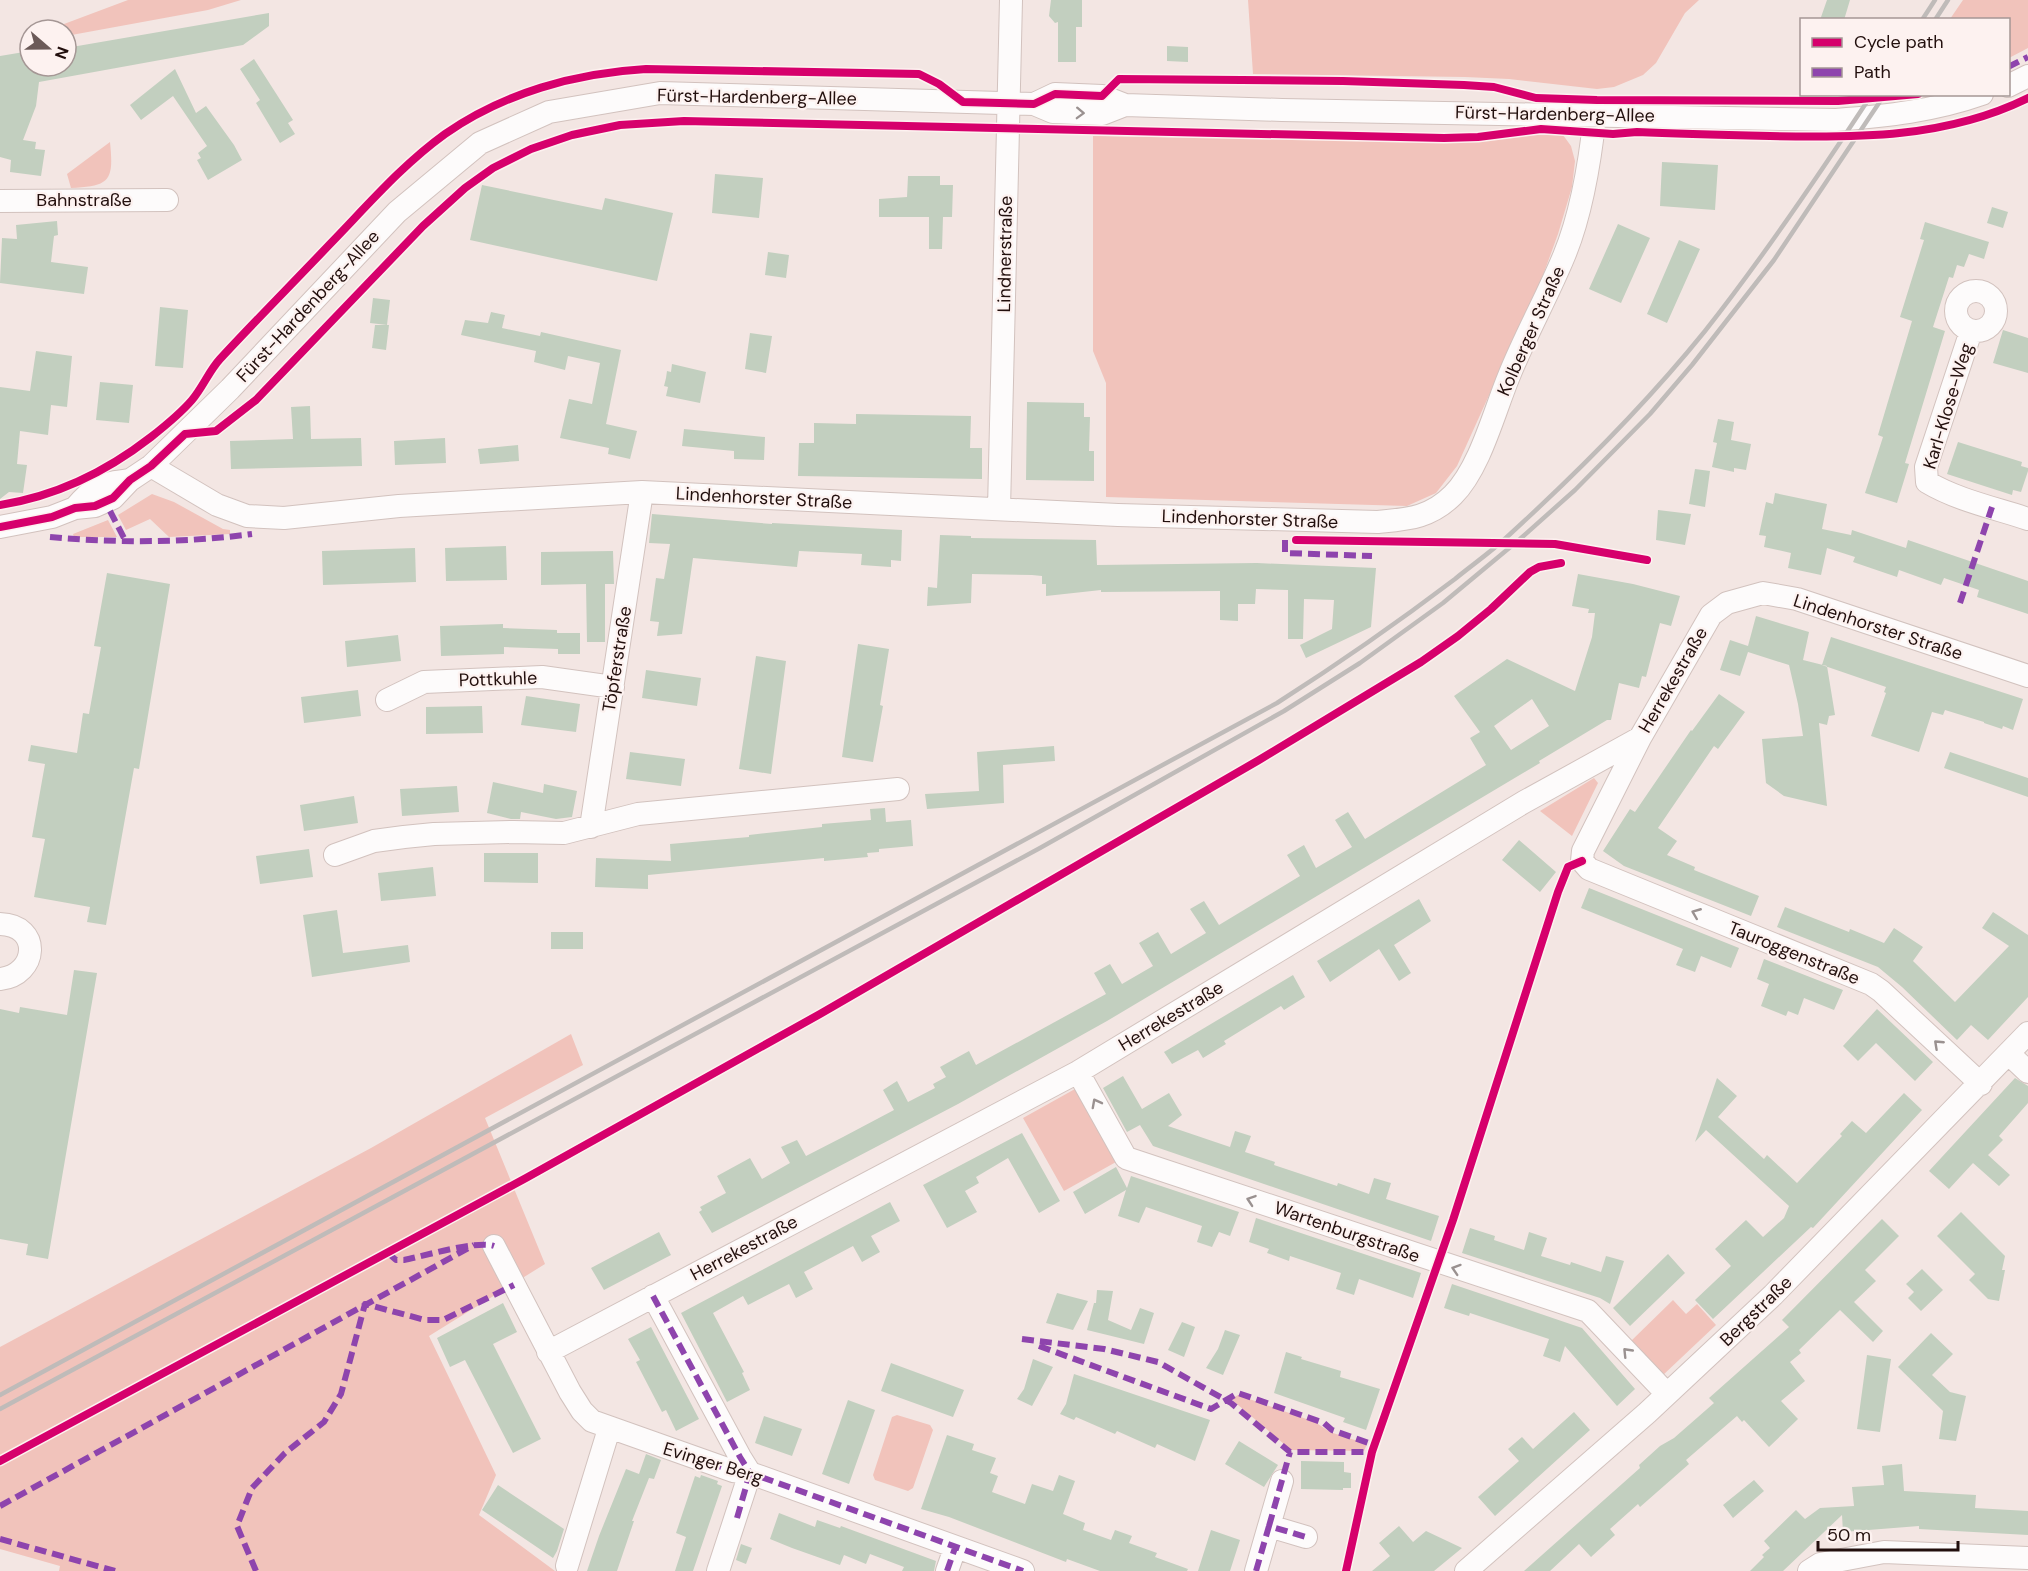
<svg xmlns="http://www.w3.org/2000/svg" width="2028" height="1571" viewBox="0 0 2028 1571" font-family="'DM Sans',sans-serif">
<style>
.green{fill:#f1c3bb}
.building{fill:#c2cfbf;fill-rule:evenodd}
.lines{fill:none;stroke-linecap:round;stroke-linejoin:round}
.minor-casing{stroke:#d2c2be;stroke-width:24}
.minor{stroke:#fdfbfb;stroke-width:22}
.rail{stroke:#bfbbb9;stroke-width:4.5}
.quiet{stroke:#8e44ad;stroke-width:6;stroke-dasharray:12 6;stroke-linecap:butt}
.cycleway-casing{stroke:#fdf2f0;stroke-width:11}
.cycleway{stroke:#d6006c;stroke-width:8}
.oneway{stroke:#9a9190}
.labels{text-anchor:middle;stroke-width:4.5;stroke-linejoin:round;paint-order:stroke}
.street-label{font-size:18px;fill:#220f0d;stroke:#fdf2f0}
</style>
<rect width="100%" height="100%" fill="#f3e6e3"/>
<path class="green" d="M128,0h113l-33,10 -142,26v-6h-18z
M1248,0h451l-14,13 -29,50 -13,12 -29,12 -17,2 -88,-10 -44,-2 -212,-3z
M1963,0h65v48l-19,10 -1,-38 -58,-1z
M1527,135h36l8,11 4,15 -3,26 -14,47 -16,44 -85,188 -21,27 -29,13 -301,-9v-114l-13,-32v-215l381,6z
M110,142c4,39 0,44 -39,46l-4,-14z
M152,494l22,8 49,27 7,1v4l-61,3 -19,-18 -24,11 -8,-15z
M108,520l9,17h-43l-1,-3z
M1594,778l4,5 -26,53 -32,-25z
M571,1034l12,31 -98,53 60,146 -116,72 67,139 -17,40 76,56h-496l1,-5 -60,-17v-202l371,-199z
M1075,1089l41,73 -52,29 -41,-73z
M1673,1300l13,14 11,-10 19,21 -54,51 -32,-34z
M1238,1395l77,27 15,10 37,12 -3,7 -73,-1 -60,-51z
M897,1415l33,10 3,5 -20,58 -5,3 -33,-11 -2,-5 19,-58z"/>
<path class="building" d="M1051,0h31v27h-6v35h-18v-40l-3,1 -6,-7z
M1827,0h23l-6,20h-24z
M269,13v13l-26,19 -204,37 -3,24 -13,34 13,2 -1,7 10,1 -4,26 -31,-4 1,-12 -11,-3v-101l30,-5v15h36v-18z
M1167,46l21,1v15l-21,-1z
M254,59l39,61 -5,3 7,11 -15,9 -24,-40 4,-3 -20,-31z
M175,69l21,44 10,-7 28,39 8,15 -34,20 -11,-20 4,-2 -3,-5 9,-7 -34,-50 -32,24 -11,-15z
M1662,162l56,3 -3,45 -55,-4z
M715,174l48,4 -4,40 -47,-5z
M908,176h32v9h13l-1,32h-9l-1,32h-13v-32h-50v-18l28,-2z
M482,185l120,25 3,-12 68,15 -16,68 -187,-41z
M1992,207l16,5 -5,16 -16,-5z
M57,221l1,14 -4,1 -3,26 37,5 -4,27 -84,-11 2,-45 15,1 -1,-14z
M1925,222l64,20 -5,17 -15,-5 -5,13 -7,-2 -4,13 -4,-1 -16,50 12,4 -40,132 4,1 -12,39 -32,-10 18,-56 -5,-2 34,-114 -12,-4 24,-77 -4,-1z
M1618,224l32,14 -29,65 -32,-14z
M1679,240l21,9 -33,74 -20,-9z
M768,252l21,3 -3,23 -21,-3z
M373,298l17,2 -3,25 -17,-2z
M160,307l28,3 -5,58 -28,-2z
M491,312l14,3 -3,13 38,8 1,-4 80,18 -15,74 31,7 -7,28 -22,-5 1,-6 -49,-10 9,-39 23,5 8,-41 -32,-7 -3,14 -31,-8 2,-11 -75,-16 4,-15 23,3z
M375,325h14l-3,25 -14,-2z
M2003,330l25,8v35l-35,-10z
M750,333l22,3 -6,37 -21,-4z
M36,351l36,5 -5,51 -16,-2 -3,30 -28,-4 -3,33 10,1 -4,28 -14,-1 -9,7v-112l30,4z
M672,364l34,8 -6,31 -34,-7 2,-9 -4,-1 2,-8 1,-7 4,1z
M100,382l33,3 -4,38 -33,-3z
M1027,402l57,1v14h6l-1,34h5v30l-68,-1z
M310,406l1,33 50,-1 1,28 -131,3 -1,-28 63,-2 -2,-32z
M856,414l115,2 -1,32h12v31l-184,-3 1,-33h15v-20l42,1z
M1718,419l16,3 -3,18 20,4 -5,26 -12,-2v4l-22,-5 5,-24 -4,-1z
M684,429l81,8 -1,23 -30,-1v-8l-52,-5z
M445,438l1,25 -51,2 -1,-24z
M1958,442l64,20 -1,4 7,2v3l-7,21 -8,-2 -1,5 -65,-21z
M518,445l1,16 -39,3 -2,-15z
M1695,469l15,2 -5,36 -16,-3z
M1775,493l52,11 -5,25 29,6 1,-5 54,18 2,-8 120,41v33l-51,-17 2,-7 -35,-12 -3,7 -42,-15 -2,7 -44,-15 2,-5 -28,-9 -6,27 -33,-7 3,-15 -27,-6 2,-11 -7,-1 7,-33 7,2z
M1658,510l33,4 -6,31 -29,-5z
M652,514l120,10v-1l130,7 -1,31 -10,-1v7l-30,-2 1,-11 -63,-3 -2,16 -104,-9 -11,76 -25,2 2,-14 -9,-1 6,-43 8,1 6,-35 -21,-1z
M940,535l31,1v2l125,2 1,25 160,-2 119,5 -5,59 -65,31 -6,-13 32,-16 2,-29 -30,-1 -1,40h-15v-49l-32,-1 -1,15h-17v17l-18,-1v-29l-119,1v-2l-55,6v-12h-4v-8l-10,-1 -60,-1 -1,29 -44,3 1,-19 9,1z
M506,546l1,34 -61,1 -1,-33z
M415,548l1,34 -93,3 -1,-34z
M613,551l1,33h-9v58h-18l-1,-58 -45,1v-33z
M107,573l63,11 -31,185 -5,-1 -28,157 -19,-3 3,-15 -56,-10 11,-58 -13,-2 13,-73 -17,-3 3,-16 46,8 6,-40 6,1 12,-67 -7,-1z
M1578,574l55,10 47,12 -9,30 -11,-3 -14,54 -4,-1 -3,12 -20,-5 -8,37h-4l-68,41 1,2 -433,258 -149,83 -246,129 -13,-21 3,-2 -2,-3 26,-14 -9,-17 33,-18 12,21 28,-16 -9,-16 16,-7 9,16 37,-19 51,-27 -11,-20 14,-9 11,21 27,-14 -2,-4 13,-7 -6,-10 29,-16 7,14 130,-71 -12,-21 16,-9 12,20 31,-18 -14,-23 19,-11 13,22 35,-21 -16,-24 14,-8 15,24 81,-49 -13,-21 17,-10 12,23 36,-21 -17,-27 13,-8 17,27 121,-74 -16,-27 10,-6 -26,-36 53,-37 68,32 17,-54 3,-24h-7l1,-4 -17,-3zM1532,699l17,27 -38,24 -17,-24z
M1756,616l53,16 -6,28 24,6 8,49 -6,1 -2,9 -8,-2 8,83 -43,-10 -18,-13 -4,-44 41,-3 -5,-32 -9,-39 -41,-13 -8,24 -20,-6 10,-30 18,6z
M503,624v4l54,2v3h23v21h-22v-5l-54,-2v7l-63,2 -1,-30z
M398,635l3,26 -54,6 -2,-26z
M1831,637l192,62 -10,31 -10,-4 -1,3 -18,-6v-1l-39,-12 -2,5 -11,-3 -13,40 -48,-16 15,-43 -2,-1 2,-5 -64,-22z
M858,644l31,5 -9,56 3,1 -10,56 -31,-5z
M756,656l30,5 -15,113 -32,-5z
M646,670l55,8 -4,28 -55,-8z
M358,690l3,26 -57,7 -3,-26z
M1719,694l26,18 -27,37 -4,-3 -56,82 19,13 -10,14 28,12 -1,3 65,26 -8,20 -127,-50 -21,-15 27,-42 5,3 56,-82 1,1z
M526,696l54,8 -4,28 -55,-7z
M482,706l1,27 -57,1v-27z
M1054,746l1,15 -52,4 1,38 -77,6 -2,-15 54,-3 -2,-39z
M630,752l55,7 -4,27 -55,-7z
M1950,752l78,26v19l-84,-29z
M493,782l50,11 1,-9 33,7 -5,26 -16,2 -35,-7 -1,7h-9l-24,-6z
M457,786l2,26 -57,4 -2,-27z
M354,796l4,27 -54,8 -4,-26z
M885,808l1,14 25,-2 2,26 -34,3v3l-12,1 1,4 -44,4v-3l-176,17v14l-53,-2 1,-29 75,3 -1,-17 79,-7v-2l73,-8v-3l49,-4 -1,-11z
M1519,840l37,32 -16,20 -38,-32z
M309,849l4,28 -53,7 -4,-28z
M484,853h54v30l-54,-1z
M433,867l3,29 -55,5 -3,-28z
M1589,888l150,60 -8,20 -30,-12 -6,16 -19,-7 7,-16 -102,-41z
M1419,899l12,22 -37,24 17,28 -12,8 -20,-32 -49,33 -13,-21z
M1785,907l64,25 1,-3 34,14 10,-15 29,19 -10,14 42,41 54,-56 -27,-18 11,-16 35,23v62l-40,43 -17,-15 -14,15 -55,-53 -24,-20 -101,-40z
M337,910l6,43 65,-8 2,17 -98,15 -9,-62z
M551,932h32v17h-32z
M1764,959l79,31 -9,20 -30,-12 -6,17 -10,-4 -2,5 -25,-10 8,-22 -12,-5z
M74,970l23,3 -49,286 -22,-4 2,-11 -28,-5v-230l19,4 1,-6 47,8z
M1293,975l12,22 -21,13 -3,-4 -57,35 2,3 -23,14 -5,-8 -26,14 -8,-12z
M1877,1009l56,53 -18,19 -39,-38 -18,18 -15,-15z
M1123,1076l19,33 27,-16 13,22 -14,11 62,21 5,-16 16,5 -6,16 30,10 -1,3 63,21 1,-3 31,11 5,-16 17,5 -5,16 53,17 -8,25 -278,-95 -13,-21 -13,7 -24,-44z
M1717,1078l20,18 -19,21 46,42 3,-4 30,28 45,-47 -2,-2 12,-13 14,12 38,-40 18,17 -109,118 -2,-1 -98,92 -18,-19 36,-34 -16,-17 31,-29 17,17 21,-19 5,-12 -83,-76 -11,12z
M2015,1078l13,8v17l-29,33 4,4 -15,15 22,20 -11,11 -26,-23 -24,26 -20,-18z
M1022,1133l38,68 -21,12 -31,-55 -32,19 3,6 -14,8 12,21 -30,16 -24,-43z
M1116,1167l11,21 4,-12 108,36 -9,24 -11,-4 -7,15 -15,-5 5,-16 -56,-19 -7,16 -21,-7 8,-26 -41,24 -12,-22z
M890,1202l10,19 -29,15 9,16 -18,10 -9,-16 -49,26 9,17 -17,9 -7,-14 -41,21 -5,-9 -30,17 31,59 -2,1 8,17 -23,12 -46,-89z
M1961,1212l44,44 -3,14h3l-6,31 -11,-2 -19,-19 6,-6 -38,-38z
M1256,1218l165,55 -8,25 -54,-19 -5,16 -18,-6 5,-16 -51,-17 -1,5 -22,-8 2,-4 -20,-7z
M1882,1219l17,17 -34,34 11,11 -22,21 29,29 -10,11 -33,-32 -41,40 2,3 -11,9 15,19 -24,20 17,18 -29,28 -25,-27 -2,2 -5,-6 -51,44 3,4 -49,43 -2,-3 -28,25 5,6 -24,22 -12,-13 -29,27h-26l116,-103 -1,-3 21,-19 14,-8 40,-35 -5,-5 80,-71 -7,-7z
M1470,1228l25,8 -1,4 30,10 5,-18 18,6 -6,18 29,9 1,-3 30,10 5,-16 18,5 -14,43 -10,-6 -138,-45z
M659,1232l12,23 -67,35 -13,-22z
M1668,1254l17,19 -55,53 -17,-18z
M1922,1269l21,21 -22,21 -13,-13 6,-6 -8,-8z
M1452,1284l130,44 53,61 -18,17 -52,-60 -5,16 -17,-6 6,-17 -79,-26 -1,3 -25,-8z
M1097,1290l16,1 -5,29 23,10 9,-22 14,5 -10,31 -57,-14 7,-27h2z
M1057,1293l31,8 -15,29 -27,-7z
M503,1303l14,29 -24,12 48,95 -28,14 -48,-93 -15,7 -13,-29z
M1182,1322l13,5 -11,30 -16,-7z
M651,1327l48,92 -23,12 -10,-21 -4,2 -26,-50 4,-2 -12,-21z
M1225,1330l15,5 -17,40 -17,-7 12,-19z
M1931,1333l22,21 -21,21 18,17 16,4 -10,45 -17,-2 4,-28 -45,-44z
M1286,1352l16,5 -1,2 40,12 -1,6 40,12 -14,41 -23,-8 2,-4 -71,-25z
M1867,1355l24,4 -11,73 -23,-3z
M1033,1359l20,8 -21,39 -15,-7 7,-10z
M891,1363l73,27 -11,27 -72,-26z
M1074,1374l136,46 -15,41 -38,-17 -2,4 -38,-17 -2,3 -39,-17 -2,3 -14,-6 6,-10z
M848,1400l27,10 -26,74 -27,-10z
M1574,1412l16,18 -95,86 -17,-19 41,-36 -11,-12 14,-12 11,12z
M764,1416l38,13 -10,27 -37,-13z
M947,1435l27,9 -2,6 24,8 -6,15 8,3 -6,16 33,12 7,-20 21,7 6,-16 16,6 -12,33 22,9 -2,7 28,10 4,-10 17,6 -3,7 28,10 -2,4 33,12 -1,2h-87l-33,-12 -1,3 -117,-45 -28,-8z
M1239,1441l39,24 -14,22 -39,-23z
M646,1454l15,6 -7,19 -5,-1 -17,43h2l-17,50h-30l12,-35 27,-67 13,5z
M1301,1461l43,1v10l7,1v15h-8v2l-42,-1z
M1902,1464l2,27 72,4 -1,13 53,3v24l-109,-6v-3l-76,6 -1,-17 -59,56h-33l14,-14 -2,-2 8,-7 -6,-7 32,-31 9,9 15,-11 34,-2 -2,-19 32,-2 -2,-19z
M701,1475l17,6 -1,3 5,2 -29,85h-18l11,-34 -10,-4 19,-57 5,2z
M1754,1480l10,11 -31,27 -10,-13z
M498,1485l66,44 -7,22 -4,7 -71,-48z
M779,1513l36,14 2,-7 23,8 1,-2 95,35 -2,10h-32l2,-4 -34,-13 -4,10 -22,-9 -4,10 -48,-17 -22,-9z
M1399,1526l14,16 13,-11 36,17 -28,23h-62l18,-15 -11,-13z
M1211,1530l29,10 -10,31h-32z
M741,1544l11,4 -6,16 -10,-4z"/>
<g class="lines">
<g class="minor-casing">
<path id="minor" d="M2008,86l20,-10
M1034,104l21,-10 47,2 23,9 157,5 554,10c50,-4 98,-9 146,-26
M0,201l167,-1
M1956 311a20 20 0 1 1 40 0a20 20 0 1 1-40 0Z
M1971,331l-45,136 1,15c30,18 68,26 101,37
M151,466l66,39 30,11 37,2 115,-12 243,-14 476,23 260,7c30,-3 52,-4 75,-27 27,-27 41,-83 56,-119 16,-40 38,-79 55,-120 18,-43 26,-94 31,-141
M75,508c19,-23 26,-24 55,-28
M999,509l12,-509
M0,527l52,-10 23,-9 20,-2 18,-8 17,-18 21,-14 79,-77 167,-177 83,-69 69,-31 111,-19 374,11 19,8 49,2 23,-9
M387,700l37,-18 118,-5 71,10
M1640,738l-57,113 -1,10 7,8 282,115 10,7 100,93
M591,827l51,-335
M335,855l39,-14 30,-4 30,-3 79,-2 51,1 74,-19 260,-25
M0,924c42,1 38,51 0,55
M2009,1054l19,18
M1078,1072l48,86 462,153 79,83
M494,1246l76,146 12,19 10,10 141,50 17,2 273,98
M653,1296l87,161 10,16
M548,1352l530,-280 446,-270 116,-64 71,-123 16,-12 36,-10 34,6 231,77
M1269,1526l13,-45
M567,1566l42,-137
M718,1571l32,-98
M947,1571l8,-23
M1256,1571l13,-45 37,11
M1466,1571l181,-158 126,-118 255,-262
M1809,1571l11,-7 64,-12 144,6"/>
</g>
<use href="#minor" class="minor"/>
<path class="rail" d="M1922,20l13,-20
M1935,20l13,-20
M0,1395l1277,-692c61,-39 120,-80 178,-124 17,-14 36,-27 53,-43 69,-63 138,-132 197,-205 60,-76 114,-156 167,-237
M0,1409l1040,-561 244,-137 76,-48 83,-60 77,-64 55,-49 75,-76 42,-49 82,-105 111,-166"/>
<path class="quiet" d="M2008,67l20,-10
M110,511l15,29
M50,537c66,6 136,6 202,-3
M1285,540v13l87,3
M1960,603l32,-96
M388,1253l8,7h8c20,-4 73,-20 90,-14
M653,1296l87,161 10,16
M1022,1339l82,10 54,13 73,41 59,49h82
M1039,1346l172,63 27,-16 86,30 8,7 42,15
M693,1457l40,14 17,2 273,98
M0,1506l474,-261
M737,1518l13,-45
M1269,1526l21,-74
M0,1539l115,32
M256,1571l-19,-45 15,-38 33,-35 39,-31 17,-28 24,-90 60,16h18l71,-35
M947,1571l8,-23
M1256,1571l13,-45 37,11"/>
<g class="cycleway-casing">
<path id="cycleway" d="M0,505c57,-9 106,-33 151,-68 14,-11 29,-23 41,-37 11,-13 17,-29 28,-41 36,-39 74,-77 110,-115 37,-38 72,-79 115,-110 59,-41 130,-61 201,-65l273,5 20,10 24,18 71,2 21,-10 47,2 17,-17 224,2 121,4 30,2 42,11 61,2 241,1 80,-7
M0,527l52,-10 23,-9 20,-2 18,-8 17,-18 21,-14 34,-32 31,-3 40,-31 167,-174 42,-38 28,-20 38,-19 41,-14 48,-10 64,-4 760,17 34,-1 63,-8 72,5 24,-2c44,2 88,3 133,4 88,2 177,2 258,-38
M1296,540l259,4 92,16
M0,1461l526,-283 294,-164 439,-254 162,-98 37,-26 33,-27 39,-37 9,-5 22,-4
M1346,1571l26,-119 81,-232 105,-328 10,-25 14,-6"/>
</g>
<use href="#cycleway" class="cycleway"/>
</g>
<defs><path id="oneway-chevron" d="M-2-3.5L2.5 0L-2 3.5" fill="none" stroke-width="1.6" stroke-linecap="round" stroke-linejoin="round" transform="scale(1.5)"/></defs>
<g class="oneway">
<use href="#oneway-chevron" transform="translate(1080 113) rotate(2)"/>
<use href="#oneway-chevron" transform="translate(1696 913) rotate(-158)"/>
<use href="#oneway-chevron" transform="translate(1938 1044) rotate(-137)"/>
<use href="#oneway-chevron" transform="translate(1096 1103) rotate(-118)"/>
<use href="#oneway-chevron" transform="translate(1251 1200) rotate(-161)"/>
<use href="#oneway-chevron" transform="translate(1456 1269) rotate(-162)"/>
<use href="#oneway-chevron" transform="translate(1627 1352) rotate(-134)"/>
</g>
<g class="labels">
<g class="street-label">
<text transform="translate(757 97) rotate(1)" y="6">Fürst-Hardenberg-Allee</text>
<text transform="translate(1555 114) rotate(1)" y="6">Fürst-Hardenberg-Allee</text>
<text x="84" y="206">Bahnstraße</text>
<text transform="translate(1005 254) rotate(-89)" y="6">Lindnerstraße</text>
<text transform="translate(308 306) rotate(-47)" y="6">Fürst-Hardenberg-Allee</text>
<text transform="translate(1531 331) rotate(-66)" y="6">Kolberger Straße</text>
<text transform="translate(1948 406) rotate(-73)" y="6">Karl-Klose-Weg</text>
<text transform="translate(764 498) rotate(3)" y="6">Lindenhorster Straße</text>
<text transform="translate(1250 519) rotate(2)" y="6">Lindenhorster Straße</text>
<text transform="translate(1878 627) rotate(18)" y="6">Lindenhorster Straße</text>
<text transform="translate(617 659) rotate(-81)" y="6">Töpferstraße</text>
<text transform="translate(498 679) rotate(-2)" y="6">Pottkuhle</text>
<text transform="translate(1673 680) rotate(-60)" y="6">Herrekestraße</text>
<text transform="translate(1794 953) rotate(22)" y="6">Tauroggenstraße</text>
<text transform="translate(1171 1016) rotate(-31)" y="6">Herrekestraße</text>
<text transform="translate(1347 1232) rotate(19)" y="6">Wartenburgstraße</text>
<text transform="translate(744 1248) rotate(-28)" y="6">Herrekestraße</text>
<text transform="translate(1756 1311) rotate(-44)" y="6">Bergstraße</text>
<text transform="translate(713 1463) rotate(17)" y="6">Evinger Berg</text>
</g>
</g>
<rect x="1800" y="18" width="210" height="78" fill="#fdf2f0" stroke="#a59795" stroke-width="1.5"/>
<rect x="1812" y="38" width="30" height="9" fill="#d6006c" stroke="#a59795" stroke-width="1.5"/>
<text x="1854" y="48" font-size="18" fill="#220f0d">Cycle path</text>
<rect x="1812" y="68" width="30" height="9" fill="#8e44ad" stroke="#a59795" stroke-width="1.5"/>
<text x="1854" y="78" font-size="18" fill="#220f0d">Path</text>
<g transform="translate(48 48) rotate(110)"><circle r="28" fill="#fdf2f0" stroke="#a59795" stroke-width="1.5"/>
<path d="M0-4.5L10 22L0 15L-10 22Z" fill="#6b5a58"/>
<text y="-9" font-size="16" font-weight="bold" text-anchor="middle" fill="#220f0d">N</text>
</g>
<path d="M1818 1541v9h140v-9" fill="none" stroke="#220f0d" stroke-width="3"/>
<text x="1827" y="1541" font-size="18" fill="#220f0d" stroke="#fdf2f0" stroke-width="4.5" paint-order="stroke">50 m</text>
</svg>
